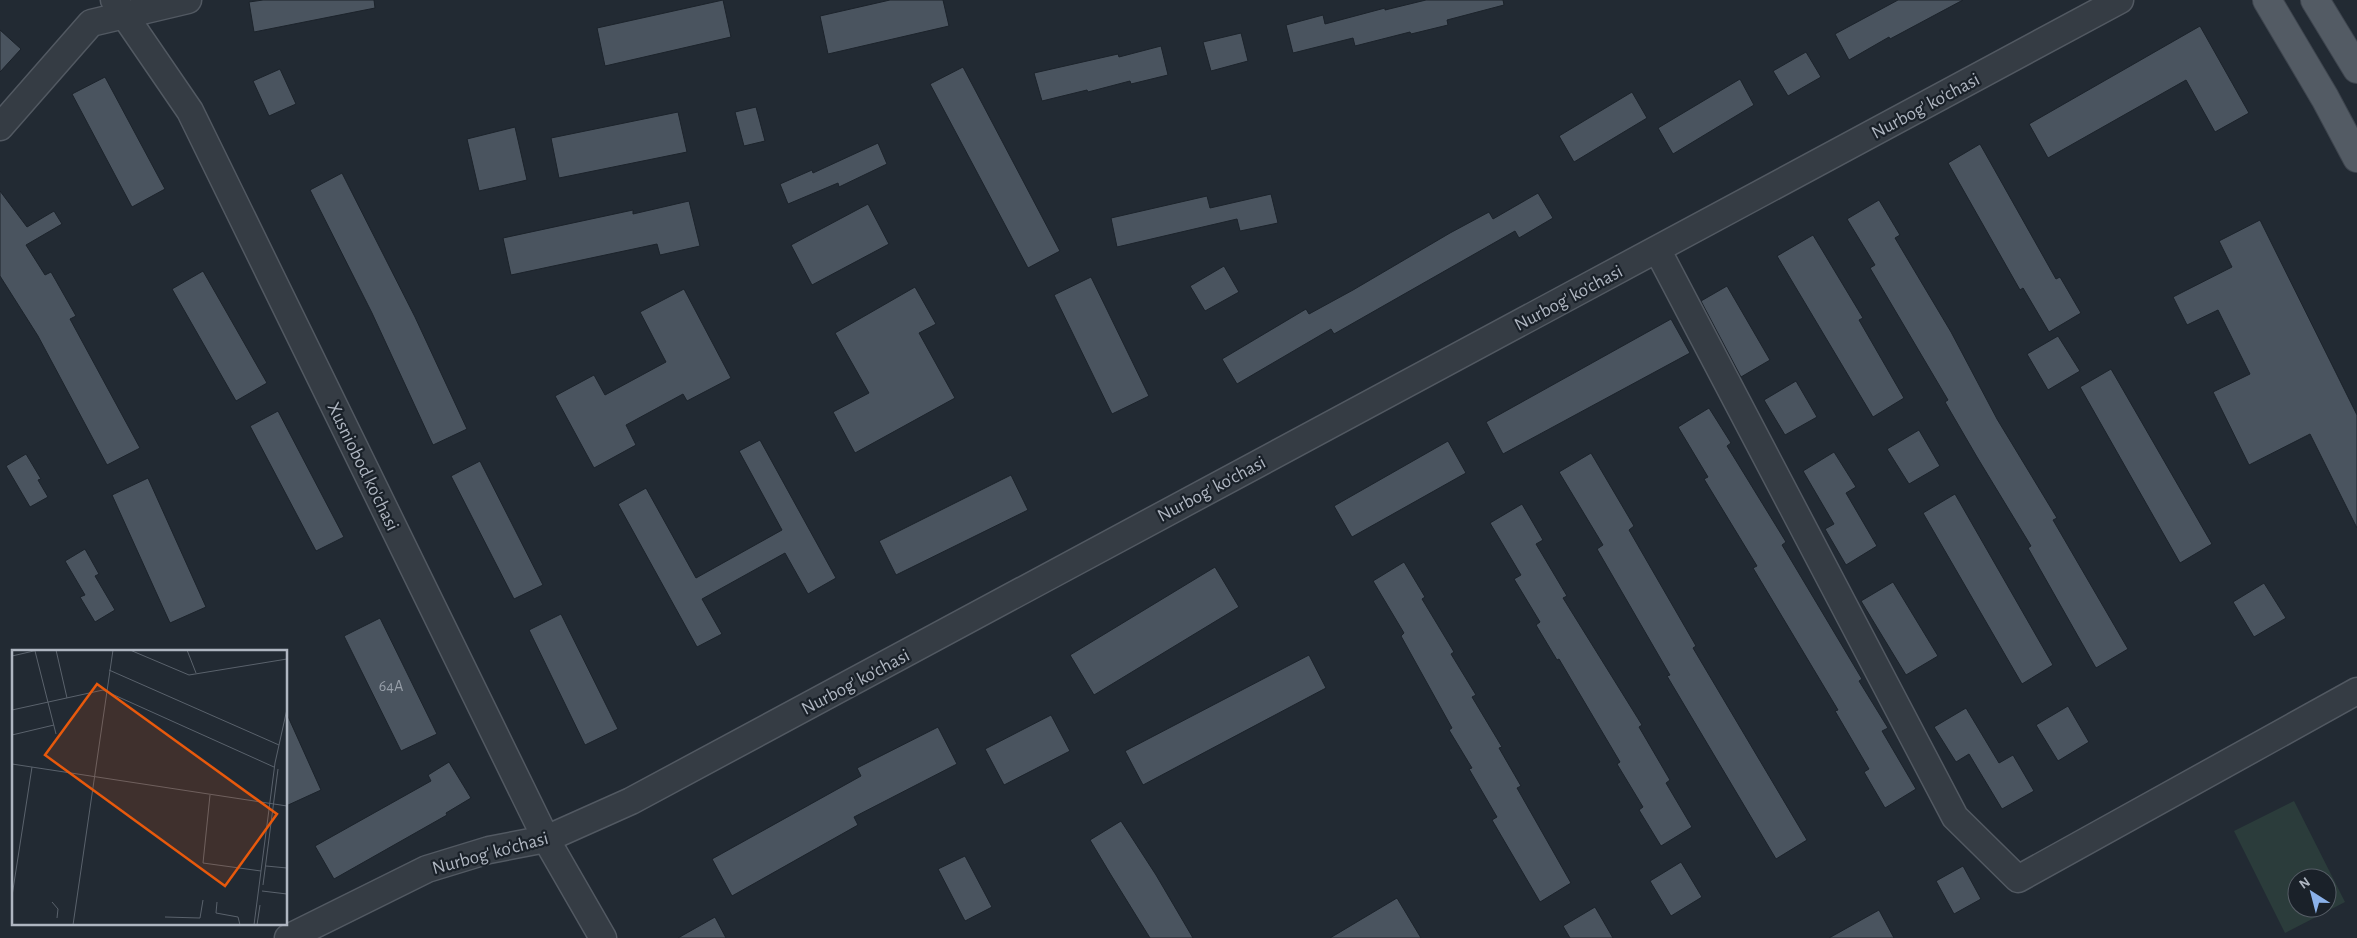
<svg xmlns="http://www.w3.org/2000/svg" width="2357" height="938" viewBox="0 0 2357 938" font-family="'Alegreya Sans',sans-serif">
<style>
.green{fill:#2b3c3b;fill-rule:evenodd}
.building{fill:#4a545f;stroke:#1c232b}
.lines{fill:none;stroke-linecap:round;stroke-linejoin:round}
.minor-casing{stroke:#525962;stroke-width:29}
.major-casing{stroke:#3e454e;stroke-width:30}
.minor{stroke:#353c44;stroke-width:26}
.major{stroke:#535b64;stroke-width:28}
.labels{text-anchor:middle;stroke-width:4.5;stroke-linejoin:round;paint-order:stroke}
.number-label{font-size:16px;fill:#969ea8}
.street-label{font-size:19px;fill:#afb6c1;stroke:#1a2129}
.inset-road{fill:none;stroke:#5a626c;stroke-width:1}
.view{fill:#e8590c;fill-opacity:0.15;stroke:#e8590c;stroke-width:2.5}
.inset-edge{fill:none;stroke:#afb6c1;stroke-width:2.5}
</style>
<rect width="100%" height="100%" fill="#222a33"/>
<path class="green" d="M2294,801l51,101 -60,31 -51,-102zM2297,878h30v30h-30z"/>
<path class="building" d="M263,0h111l1,8 -121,24 -5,-30z
M723,0l8,37 -126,29 -8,-38z
M890,0h53l6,26 -121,28 -8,-38z
M1426,0h77l1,5 -57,15 1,5 -37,9 -1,-2 -55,14 -2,-8 -60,15 -7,-28 37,-10 2,9 60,-16v2z
M1898,0h65l-73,39 -1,-2 -40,23 -14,-26z
M2200,26l49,87 -34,19 -29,-52 -138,78 -19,-34z
M0,30l21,19 -21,23z
M1241,33l7,28 -37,10 -8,-29z
M1161,46l7,29 -37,9 -1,-3 -42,11 -1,-2 -45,11 -8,-28 84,-19 1,3z
M1806,52l15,25 -33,19 -15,-25z
M963,67l97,184 -32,17 -98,-184z
M280,69l16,35 -27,12 -16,-35z
M105,77l60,112 -33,18 -60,-113z
M1740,79l14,26 -81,49 -15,-26z
M1632,92l15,26 -73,44 -15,-26z
M756,107l9,34 -21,5 -9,-34z
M678,112l9,40 -128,26 -8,-40z
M515,127l12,53 -48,11 -12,-52z
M878,143l9,21 -48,23 -1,-4 -50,21 -8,-20 32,-14 1,3z
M1980,144l76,135 4,-2 21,36 -32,19 -26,-44 -3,2 -72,-127z
M342,173l73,144 52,112 -34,16 -61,-132 -62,-123z
M0,191l27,36 27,-16 8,13 -36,21 19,30 6,-3 25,44 -6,3 70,129 -33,17 -69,-129 -38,-60z
M1538,193l15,25 -34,20 -4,-7 -181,103 -3,-5 -94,55 -15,-25 84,-50 3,5 44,-24 97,-57 39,-21 4,7z
M1271,194l7,29 -38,8 -3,-12 -120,28 -6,-29 96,-22 3,12z
M1879,200l21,35 -5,3 56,94 46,87 60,99 -4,2 75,129 -32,19 -68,-120 3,-2 -54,-89 -32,-55 3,-2 -78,-132 5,-3 -28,-46z
M689,201l11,45 -40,9 -3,-11 -146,31 -8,-37 130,-28v4z
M868,204l21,40 -77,41 -21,-40z
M2260,220l97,195v113l-47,-94 -61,31 -36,-73 37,-18 -32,-64 -31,15 -14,-28 59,-30 -13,-26z
M1813,235l50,83 -4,2 45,78 -31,19 -96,-161z
M1224,266l15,26 -34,19 -15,-25z
M203,271l64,112 -31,18 -64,-112z
M1091,277l58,119 -37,18 -58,-119z
M1727,286l43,74 -29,17 -40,-76z
M915,287l21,37 -17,9 36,65 -100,55 -22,-41 36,-19 -34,-60z
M684,289l47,89 -44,23 -4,-7 -57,31 10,20 -42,23 -39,-72 39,-21 11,20 61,-33 -26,-50z
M1671,319l19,34 -187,101 -17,-32z
M2058,336l22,35 -32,19 -21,-36z
M2111,369l101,175 -32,19 -100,-176z
M1796,381l21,36 -32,18 -21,-35z
M1709,408l22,35 -4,3 59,96 -4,3 80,134 -3,2 29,47 -6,3 34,58 -31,19 -21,-36 5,-3 -34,-58 3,-1 -85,-142 4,-2 -53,-87 4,-2 -30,-50z
M278,411l66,126 -28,14 -66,-125z
M1919,430l21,36 -31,18 -22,-35z
M760,440l76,138 -28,16 -23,-41 -83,46 20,35 -25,13 -79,-143 28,-16 50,90 86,-48 -43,-79z
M1448,441l18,32 -114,64 -18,-31z
M1834,452l22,35 -10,6 31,53 -31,19 -21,-36 9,-5 -31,-53z
M1591,453l43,73 -5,4 67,116 -3,2 114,192 -31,19 -109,-183 3,-1 -73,-126 6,-4 -44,-73z
M26,454l15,25 -3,1 10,17 -18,10 -24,-41z
M480,461l63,124 -29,14 -63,-123z
M1011,475l17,35 -132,65 -17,-34z
M148,478l58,129 -36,16 -58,-128z
M1955,494l98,171 -31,19 -99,-171z
M1522,504l21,36 -7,4 31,52 -4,2 79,127 -3,2 31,53 -4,3 26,44 -31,19 -22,-36 4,-3 -26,-43 3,-2 -61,-103 -2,1 -21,-35 4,-3 -26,-43 7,-4 -31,-52z
M85,549l14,25 -4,2 20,34 -20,12 -15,-25 5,-2 -20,-34z
M1404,562l21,35 -3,2 32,53 -3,2 25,41 -4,2 30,50 -3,1 22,38 -4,2 54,95 -31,19 -48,-82 5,-3 -28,-48 3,-1 -23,-38 3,-2 -51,-92 3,-3 -31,-52z
M1215,567l24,40 -145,88 -24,-40z
M1893,582l45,74 -32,19 -45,-74z
M2264,583l22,35 -32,19 -21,-35z
M561,614l57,115 -33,16 -56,-115z
M380,618l57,116 -36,17 -57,-115z
M1309,655l17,33 -183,97 -18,-34z
M2068,706l21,36 -31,19 -22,-36z
M1966,708l33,55 14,-8 21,36 -32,18 -33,-55 -13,8 -22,-35z
M286,712l35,78 -35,16z
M1051,715l19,36 -66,34 -19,-36z
M938,727l19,37 -103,53 4,8 -126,71 -20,-37 149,-83 -4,-8z
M449,762l22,36 -25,15 1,2 -113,64 -19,-33 116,-65 -3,-6z
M1121,821l35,54 37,63h-43l-39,-63 -21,-35z
M965,856l27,51 -27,14 -27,-52z
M1681,862l21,35 -31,19 -21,-35z
M1963,866l18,33 -27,15 -18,-33z
M1397,898l24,40h-91z
M1595,907l18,31h-43l-7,-12z
M1879,910l15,28h-65z
M715,917l11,21h-48z"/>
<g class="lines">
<g class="minor-casing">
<path id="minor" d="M114,0l76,111 356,728 57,99
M0,127l91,-104 97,-23
M1657,249l298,568 63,62 339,-188
M288,938l139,-69 62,-19 57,-11 85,-38 1489,-801"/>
</g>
<g class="major-casing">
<path id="major" d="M2267,0l58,98 32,60
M2315,0l42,69"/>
</g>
<use href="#minor" class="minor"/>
<use href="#major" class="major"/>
</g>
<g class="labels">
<g class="number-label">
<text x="391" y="691">64А</text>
</g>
<g class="street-label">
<text transform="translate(1925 105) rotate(-28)" y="7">Nurbog' ko'chasi</text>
<text transform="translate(1568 297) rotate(-28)" y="7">Nurbog' ko'chasi</text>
<text transform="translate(364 466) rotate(64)" y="7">Xusniobod ko'chasi</text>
<text transform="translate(1211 488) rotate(-28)" y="7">Nurbog' ko'chasi</text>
<text transform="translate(855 681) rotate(-28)" y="7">Nurbog' ko'chasi</text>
<text transform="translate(490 852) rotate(-15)" y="7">Nurbog' ko'chasi</text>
</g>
</g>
<g transform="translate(12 650)">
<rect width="275" height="275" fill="#222a33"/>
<path class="inset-road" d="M44,0l11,48M118,0l59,25 98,-16M175,0l9,23M23,1l21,83M0,6l26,-6M97,20l170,75M0,60l91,-20 171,77M0,85l42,-10M0,114l275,42M198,145l-7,68 58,8M254,216l21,2M251,235l15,-116M250,241l25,3M0,246l20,-129M40,252l6,7 -1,9M205,252l-1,11 22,4 2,8M153,267l35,1 3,-18M61,275l40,-275M242,275l21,-162 12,-54M245,275l3,-20"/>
<path class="view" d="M85,34l180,130 -52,72 -180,-131z"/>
<rect width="275" height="275" class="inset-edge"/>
</g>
<g transform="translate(2312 893) rotate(324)"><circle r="24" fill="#1a2129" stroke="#565d66"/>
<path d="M0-4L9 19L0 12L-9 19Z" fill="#8bb2ea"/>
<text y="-8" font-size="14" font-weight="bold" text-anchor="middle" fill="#afb6c1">N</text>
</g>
</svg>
